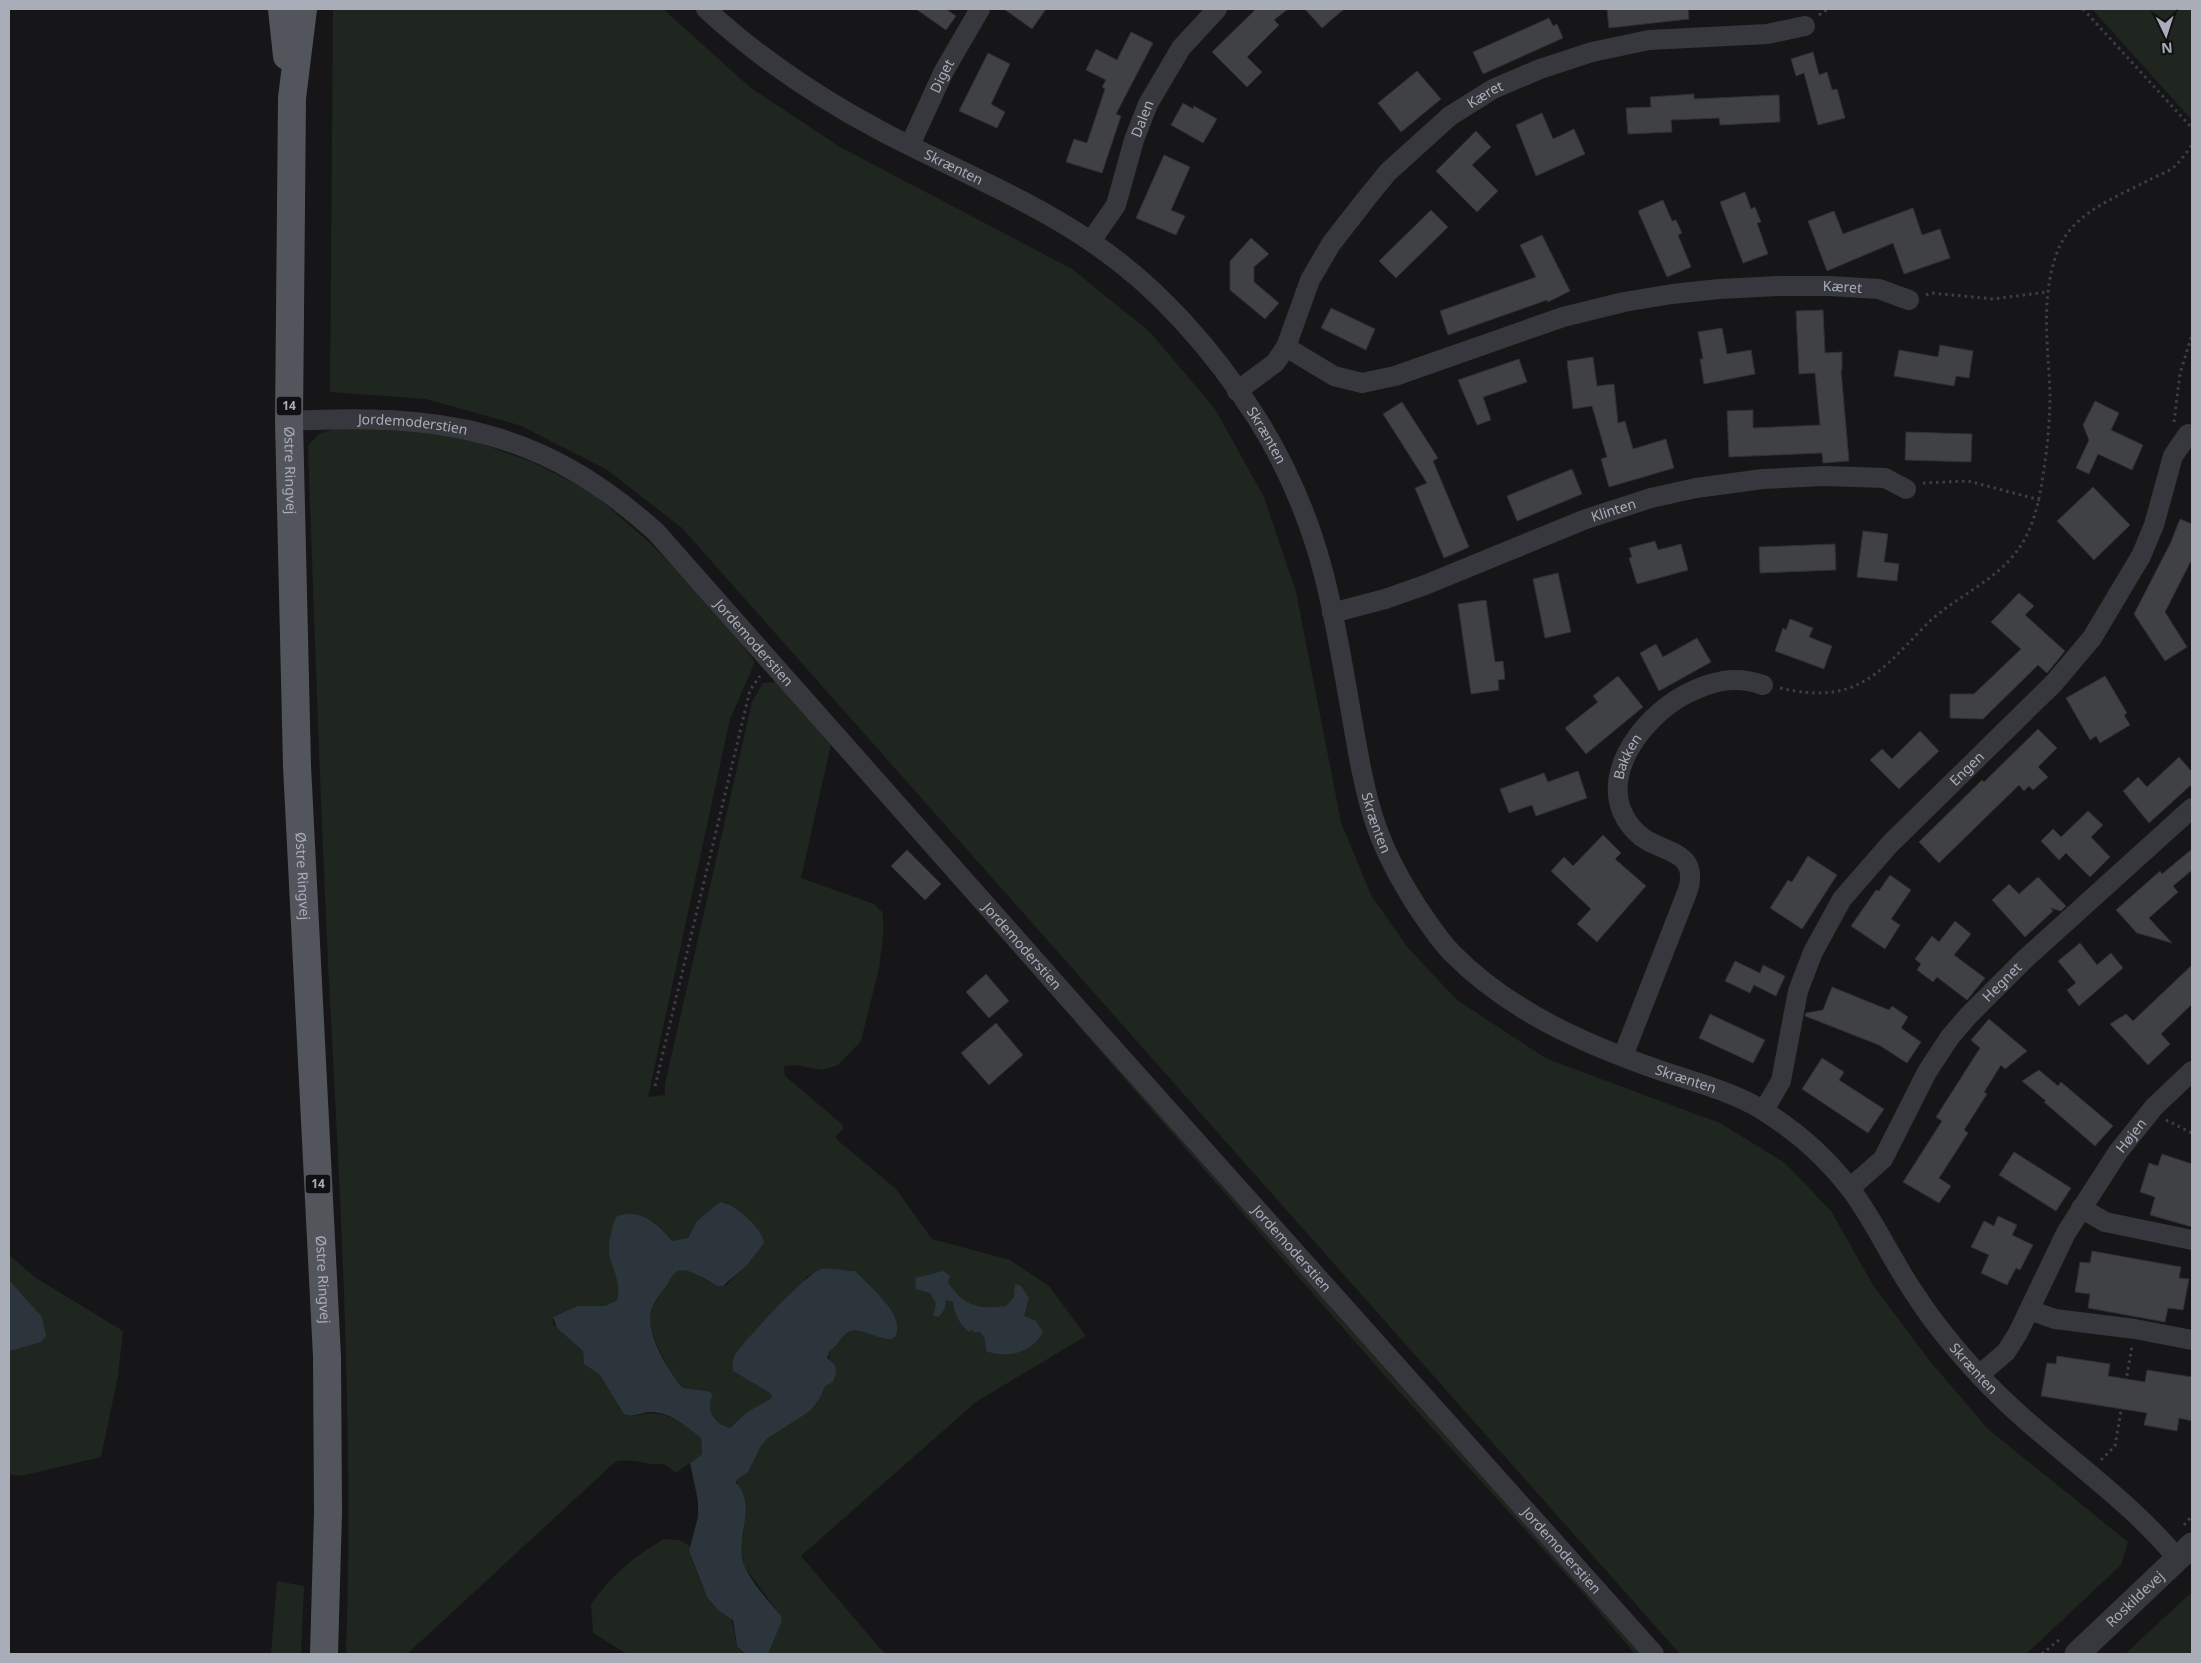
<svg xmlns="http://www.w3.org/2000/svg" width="2201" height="1663" viewBox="0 0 2201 1663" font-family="'Noto Sans',sans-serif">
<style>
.green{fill:#1e261f}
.water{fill:#2c353c}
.building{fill:#404145;stroke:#303034}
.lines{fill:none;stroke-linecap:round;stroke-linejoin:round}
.path{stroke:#3d3f44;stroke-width:3;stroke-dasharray:2.5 4;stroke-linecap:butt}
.minor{stroke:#37383d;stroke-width:20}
.tertiary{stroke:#37383d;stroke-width:25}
.primary{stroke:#53555c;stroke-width:28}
.labels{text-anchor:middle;stroke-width:4.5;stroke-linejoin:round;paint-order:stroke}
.shield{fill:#111113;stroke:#7b7e86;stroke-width:1}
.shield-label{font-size:12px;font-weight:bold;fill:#a8adb8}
.street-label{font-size:14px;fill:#a8adb8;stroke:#111113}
</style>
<rect width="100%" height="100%" fill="#161618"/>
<path class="green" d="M333,9h330l88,79 89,59 232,122 78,63 65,77 49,88 32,95 45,230 30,73 37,53 49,52 90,59 173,64 65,40 46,48 42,74 56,75 59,69 140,113 -7,23 -95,89h-346l-998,-1126 -76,-59 -87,-44 -93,-26 -96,-7z
M2092,9h97l3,3v108z
M341,427l51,1 65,7 75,27 58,29 59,51 68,69 38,51 -25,57 -82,378 17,-2v-11l87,-382 11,-19 15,-1 54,58 -31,138 73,26 9,9v23l-4,32 -18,73 -23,24 -16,5 -25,-5 -13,1 1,10 58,49v4l-8,9 61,51 36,50 78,21 39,26 37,50 -110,66 -175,154 84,98h-117l14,-33 -1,-5 -37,-50 -4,-21 4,-13 -7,-52 11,-8 13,-26 7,-8 52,-40 5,-12 5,-36c6,-3 8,-6 12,-11 13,-16 26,-7 43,0l-30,-68 -34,-2 -14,8 -74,94 37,22 2,5 -25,14 -17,16c-18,-5 -21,-20 -23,-37l-24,-3c-14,-17 -37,-55 -32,-77 2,-8 10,-17 14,-24 4,-6 7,-15 15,-17 15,-3 28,18 47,15l37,-42 -38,-41h-5l-24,19 -9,17 -16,3c-13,-16 -29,-30 -51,-26l-11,40 9,26 -2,19 -12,6h-28l-24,11v7l30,27 1,13 16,11 34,41c29,-8 45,4 67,22l1,16 -26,19 -12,-9c-18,2 -30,-7 -49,-2l-208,192h-61c8,-231 -6,-461 -18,-692 -8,-172 -14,-344 -20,-517l13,-12z
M1078,1018l568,636h-11l-46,-54 -203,-223 -312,-356z
M9,1255l27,23 87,53 -5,45 -17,81 -80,19 -12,-2z
M664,1539l15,1 11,6 -1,5c11,28 14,50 42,66l6,29 7,8h-117l-34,-21 -2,-29c22,-30 41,-46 73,-65z
M277,1581l27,5 -3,68h-30z
M2192,1592v62h-67z"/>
<path class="water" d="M720,1202c13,0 44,28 44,41l-17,22 -24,21h-5c-10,-5 -24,-15 -35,-16 -9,0 -12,8 -16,15 -5,7 -14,17 -16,26 -5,25 17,59 32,77l24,3 6,3c-8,15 1,30 17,34l17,-16 25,-14 -2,-5 -37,-22c-1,-5 -1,-9 1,-14 8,-15 73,-84 87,-88 9,-2 24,2 34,2 12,13 41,37 42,54 3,32 -33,-2 -48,7 -8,4 -10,14 -19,18l-3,8 8,7 1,8 -3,9 -8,4 -5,12 -10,13 -42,27 -7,8 -13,26 -11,8 -1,3c22,22 -2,56 8,82 8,19 25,36 37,51l1,5 -14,33h-23l-8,-8 -4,-26 -15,-10 -11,-13 -18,-46 9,-34v-16l-8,-38 12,-9 -1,-16c-14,-11 -31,-26 -50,-26 -10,0 -17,6 -27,2l-24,-39 -16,-11 -1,-13 -26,-23 -4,-11 24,-11h28l12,-6c4,-18 -3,-27 -7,-43 -3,-12 2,-29 6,-40 23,-11 43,8 56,24l16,-3 9,-17z
M943,1271l7,5 -2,6c15,24 31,28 58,24l8,-9 1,-13 6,2 8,12 -5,18 12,5 7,11c-11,21 -36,27 -57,19l-1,-12 -5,-7h-6l-3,-3 -1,3c-11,-7 -15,-18 -17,-30l-7,-2 -1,8 -6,9 -6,-1 3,-12 -6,-11 -14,-4 -1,-11z
M9,1280l33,37 4,19 -5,6 -32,9z"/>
<path class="building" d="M916,9h30l10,7 -10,14z
M1004,9h42l-14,20z
M1256,9h32l-14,11 5,5 -32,32 15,15 -15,15 -35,-35z
M1305,9h39l-22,19z
M1607,9h81l1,10 -80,9z
M1549,18l4,8 4,-2 6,14 -80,36 -10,-22z
M1131,32l22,11 -37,71 5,2 -19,57 -36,-11 8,-23 13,4 18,-54 -3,-2 4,-7 -20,-10 10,-21 21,11z
M1813,52l6,23 8,-3 5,18 5,-1 8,29 -27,7 -14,-52 -8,3 -5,-17z
M988,53l22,11 -19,40 14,8 -8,16 -38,-17z
M1417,71l24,28 -40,33 -23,-29z
M1694,94v5l85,-4 1,27 -60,3 -1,-7 -48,2 1,12 -44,2 -2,-26 25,-1 -1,-10z
M1183,103l10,6 1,-3 23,13 -14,24 -32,-18z
M1542,113l11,26 21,-10 11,25 -49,22 -20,-51z
M1476,131l15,16 -19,18 26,26 -21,21 -41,-41z
M1164,155l26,12 -19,43 14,6 -9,19 -40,-17z
M1745,192l6,17 4,-2 6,15 -4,1 11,31 -25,9 -23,-61z
M1663,200l9,21 4,-1 6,13 -4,2 13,32 -24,10 -29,-66z
M1913,208l9,27 18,-6 10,29 -46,16 -11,-31 -66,28 -19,-50 26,-10 9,23z
M1431,210l17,17 -52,51 -17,-17z
M1542,235l28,56 -22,11 -1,-2 -99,35 -8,-24 96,-34 -16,-32z
M1251,238l18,16 -15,13v15l25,21 -14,16 -35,-29v-29z
M1331,308l44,21 -9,21 -45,-22z
M1823,310l2,43 17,-1v18h-1l8,91 -26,2 -1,-10 -93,4 -2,-46 26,-1v18l67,-3 -5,-52 -16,1 -3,-63z
M1722,328l5,26 24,-4 4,24 -51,10 -4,-25h3l-5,-27z
M1940,345l33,6 -4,27 -13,-2 -2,10 -60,-10 5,-26 39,7z
M1593,357l4,29 17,-2 4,39 7,-2 8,28 33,-10 8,29 -65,19 -8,-28 6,-2 -15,-51 -19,3 -6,-48z
M1519,359l8,23 -44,15 8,23 -14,5 -19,-45z
M2095,401l24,12 -8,17 32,15 -11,25 -34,-16 -9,20 -13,-6 13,-28 -6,-15z
M1402,402l36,56 -5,3 36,86 -25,11 -29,-70 12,-5 -44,-69z
M1906,432l66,2 -1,28 -66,-2z
M1572,469l10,25 -65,27 -10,-25z
M2093,487l37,38 -36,35 -37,-39z
M2180,519l12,5v35l-27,53 22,35 -22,14 -31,-47 37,-72z
M1863,531l25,3 -4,28 15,2 -2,17 -40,-4z
M1655,541l3,9 23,-6 7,26 -51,14 -8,-26 3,-1 -3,-9z
M1835,544l1,26 -76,3 -1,-26z
M1558,573l13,59 -26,6 -12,-59z
M2019,593l15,13 -9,9 40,36 -18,22 -9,-8 -55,54 -33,-1v-24h24l47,-45 -30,-27z
M1486,600l9,62 8,-1 2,18 -7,1 1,10 -28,4 -13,-90z
M1790,619l23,9 -4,9 23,9 -8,23 -49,-18 8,-23 3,2z
M1697,638l14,24 -52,29 -19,-38 16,-9 7,13z
M1618,676l25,31 -57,47 -21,-26 33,-26 -5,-6z
M2105,676l22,37 -3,2 6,10 -30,18 -4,-7 -6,4 -24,-42z
M2038,729l19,19 -19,19 10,10 -15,13 -4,-4 -5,5 -5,-6 -80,78 -20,-21 63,-62 2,2z
M1920,731l19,20 -40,38 -29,-29 12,-11 10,10z
M2179,757l13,15v12l-43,39 -26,-32 15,-14 9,10z
M1578,771l9,27 -51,18 -4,-11 -23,8 -9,-24 44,-16 4,9z
M2088,811l15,14 -12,12 19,20 -20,20 -24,-24 -7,7 -18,-19 12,-12 8,8z
M1603,835l18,18 -6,6 31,27 -49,56 -20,-18 14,-15 -40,-38 13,-14 9,9z
M2192,849v21l-19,16 5,6 -29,26 23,25 -35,-10 -21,-23 44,-39 2,3z
M907,850l34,34 -16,16 -34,-34z
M1808,856l29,19 -35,54 -32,-21 18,-28 4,2z
M1890,875l21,15 -20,29 9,6 -15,24 -34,-23 25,-36 3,1z
M2038,877l28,29 -5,5 -11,-3 3,3 -28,26 -33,-37 17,-16 10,10z
M1955,921l16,13 -17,21 31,23 -18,22 -30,-23 -4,5 -16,-12 4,-6 -6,-5 17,-23 7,6z
M2080,943l17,22 14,-12 12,15 -44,38 -12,-16 9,-7 -18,-22z
M1735,961l25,12 3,-8 22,11 -9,20 -22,-11 -4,8 -25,-12z
M2192,965v39l-31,30 9,10 -22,21 -38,-41 16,-10 7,7z
M986,974l23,27 -20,17 -23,-26z
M1832,987l57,23 3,-4 16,11 -7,11 20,14 -14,21 -28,-18 -74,-29 1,-3 17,-3z
M1710,1014l55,26 -12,23 -54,-25z
M1989,1019l38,32 -22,18 -4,-4 -17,27 3,2 -23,36 4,3 -29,45 12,8 -12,17 -36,-21 39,-61 -6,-4 44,-69 -9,-8z
M996,1023l27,32 -34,30 -28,-32z
M1822,1058l22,14 -5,8 45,29 -16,24 -66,-44z
M2039,1070l19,16 3,-4 52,44 -18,20 -51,-44 2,-1 -24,-20z
M2014,1152l57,36 -15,23 -57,-36z
M2162,1154l30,10v63l-42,-12 5,-18 -15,-5 9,-29 9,3z
M1998,1216l19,9 -5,10 21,10 -13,25 -4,-2 -9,17 -26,-12 8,-18 -18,-8 13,-26 10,5z
M2092,1251l89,16 -2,11 10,1 -6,31 -15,-2 -3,14 -77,-14 2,-14 -15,-2 5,-30 10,1z
M2057,1356l53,8 -2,12 37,6 2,-12 45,7v44l-13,-3 -2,13 -33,-6 3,-12 -106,-17 6,-33 9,1z"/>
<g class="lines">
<path class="path" d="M2083,9l109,119
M1819,15l9,-6
M1926,295l6,-2 61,6 54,-7
M2174,422l6,-49 12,-38
M1923,483l45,-2 72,19
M1780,688c73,17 96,-11 143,-60 26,-28 65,-42 90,-72 18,-21 25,-48 29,-75 5,-29 8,-59 8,-89 -2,-48 -10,-96 8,-142 15,-38 59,-53 93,-71 7,-4 18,-7 24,-13 6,-6 12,-14 17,-21
M655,1086l95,-396 10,-14
M2166,1120l26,13
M2101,1460l14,-14 17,-100
M2184,1525l8,-9
M2042,1654l18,-15"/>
<g class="minor">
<path id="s1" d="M706,9c52,48 113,89 175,122 70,37 144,66 209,110 68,45 125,111 168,179 30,48 52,101 66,155 14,55 22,111 32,166 5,29 11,60 21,87 10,29 25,55 41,80 11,16 21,32 34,45 56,57 130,90 204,116 37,13 81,23 114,46 31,20 60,47 82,76 25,34 41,72 65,106 18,28 40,54 63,79 61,66 140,113 198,183"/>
<path id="s2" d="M910,145l34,-74 36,-62"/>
<path id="s3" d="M1091,241l25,-36 18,-65 14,-36 33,-56 36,-39"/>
<path id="s4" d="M1286,347l48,29 28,7 33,-7 168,-59 61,-15 48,-8 47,-5 59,-3h52l49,3 30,11"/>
<path id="s5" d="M1237,391l38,-28 11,-16 24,-67 21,-36 35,-45 22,-27 62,-56 43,-27 47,-20 52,-17 57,-12 118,-6 38,-8"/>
<path id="s6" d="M289,421c150,-8 252,7 367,111l414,468 584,654"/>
<path id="s7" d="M1332,613l53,-14 40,-14 161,-66 65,-21 45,-10 67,-9 61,-3 61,2 21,11"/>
<path id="s8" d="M1623,1056l65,-166c3,-10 4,-20 -3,-29 -12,-13 -35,-14 -49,-29 -46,-47 4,-114 50,-138 26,-13 49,-19 77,-9"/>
<path id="s9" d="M1764,1110l17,-29 17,-90 15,-39 29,-53 48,-55 164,-161 38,-45 49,-82 13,-31 19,-69 15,-22"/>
<path id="s10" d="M1850,1188l33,-29 44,-87 23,-35 18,-21 56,-56 168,-152"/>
<path d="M2081,1208l24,14 87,18"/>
<path d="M2029,1310l26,9 80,10 57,11"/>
<path id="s11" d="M1979,1375l27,-23 12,-19 48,-100 52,-81 36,-45 38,-36"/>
</g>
<path class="tertiary" id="s12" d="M2077,1654l115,-109"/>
<g class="primary">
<path d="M282,9l5,47"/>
<path id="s13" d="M303,9l-11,89 -3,323 8,345 30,591 1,155 -4,142"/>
</g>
</g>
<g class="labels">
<g class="shield">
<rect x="276.5" y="396.5" width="25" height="19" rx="4"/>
<rect x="305.5" y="1174.5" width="25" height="19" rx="4"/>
</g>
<g class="shield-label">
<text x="289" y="410">14</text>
<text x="318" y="1188">14</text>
</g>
<g class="street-label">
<text dy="5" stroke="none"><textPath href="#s2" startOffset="76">Diget</textPath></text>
<text dy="5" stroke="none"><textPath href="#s5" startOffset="396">Kæret</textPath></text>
<text dy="5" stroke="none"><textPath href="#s3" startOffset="134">Dalen</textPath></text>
<text dy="5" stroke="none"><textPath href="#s1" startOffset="295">Skrænten</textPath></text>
<text dy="5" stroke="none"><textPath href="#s4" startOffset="579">Kæret</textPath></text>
<text dy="5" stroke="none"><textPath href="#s6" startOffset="124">Jordemoderstien</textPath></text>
<text dy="5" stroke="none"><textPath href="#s1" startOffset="715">Skrænten</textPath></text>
<text dy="5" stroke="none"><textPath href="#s13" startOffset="462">Østre Ringvej</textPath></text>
<text dy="5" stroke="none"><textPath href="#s7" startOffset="300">Klinten</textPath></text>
<text dy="5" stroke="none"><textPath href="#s6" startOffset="544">Jordemoderstien</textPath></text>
<text dy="5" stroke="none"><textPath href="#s8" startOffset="348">Bakken</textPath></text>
<text dy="5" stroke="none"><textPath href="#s9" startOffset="408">Engen</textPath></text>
<text dy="5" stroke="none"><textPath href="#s1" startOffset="1120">Skrænten</textPath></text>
<text dy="5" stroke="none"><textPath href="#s13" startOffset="868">Østre Ringvej</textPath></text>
<text dy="5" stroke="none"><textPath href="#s6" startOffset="949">Jordemoderstien</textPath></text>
<text dy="5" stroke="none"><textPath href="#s10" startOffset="259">Hegnet</textPath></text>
<text dy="5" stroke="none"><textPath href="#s1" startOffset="1540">Skrænten</textPath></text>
<text dy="5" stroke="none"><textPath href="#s11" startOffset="286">Højen</textPath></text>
<text dy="5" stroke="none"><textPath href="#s6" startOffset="1354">Jordemoderstien</textPath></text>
<text dy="5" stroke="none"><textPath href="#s13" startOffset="1272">Østre Ringvej</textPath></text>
<text dy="5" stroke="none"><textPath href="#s1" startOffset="1960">Skrænten</textPath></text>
<text dy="5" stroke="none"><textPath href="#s6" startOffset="1759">Jordemoderstien</textPath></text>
<text dy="5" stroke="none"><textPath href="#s12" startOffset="80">Roskildevej</textPath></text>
</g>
</g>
<rect width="2201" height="1663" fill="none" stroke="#a8adb8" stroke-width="20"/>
<g transform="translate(2166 35) rotate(176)" stroke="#111113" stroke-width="4" paint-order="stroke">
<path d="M0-4L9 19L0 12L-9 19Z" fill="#a8adb8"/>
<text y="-8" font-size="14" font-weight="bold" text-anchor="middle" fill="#a8adb8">N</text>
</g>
</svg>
